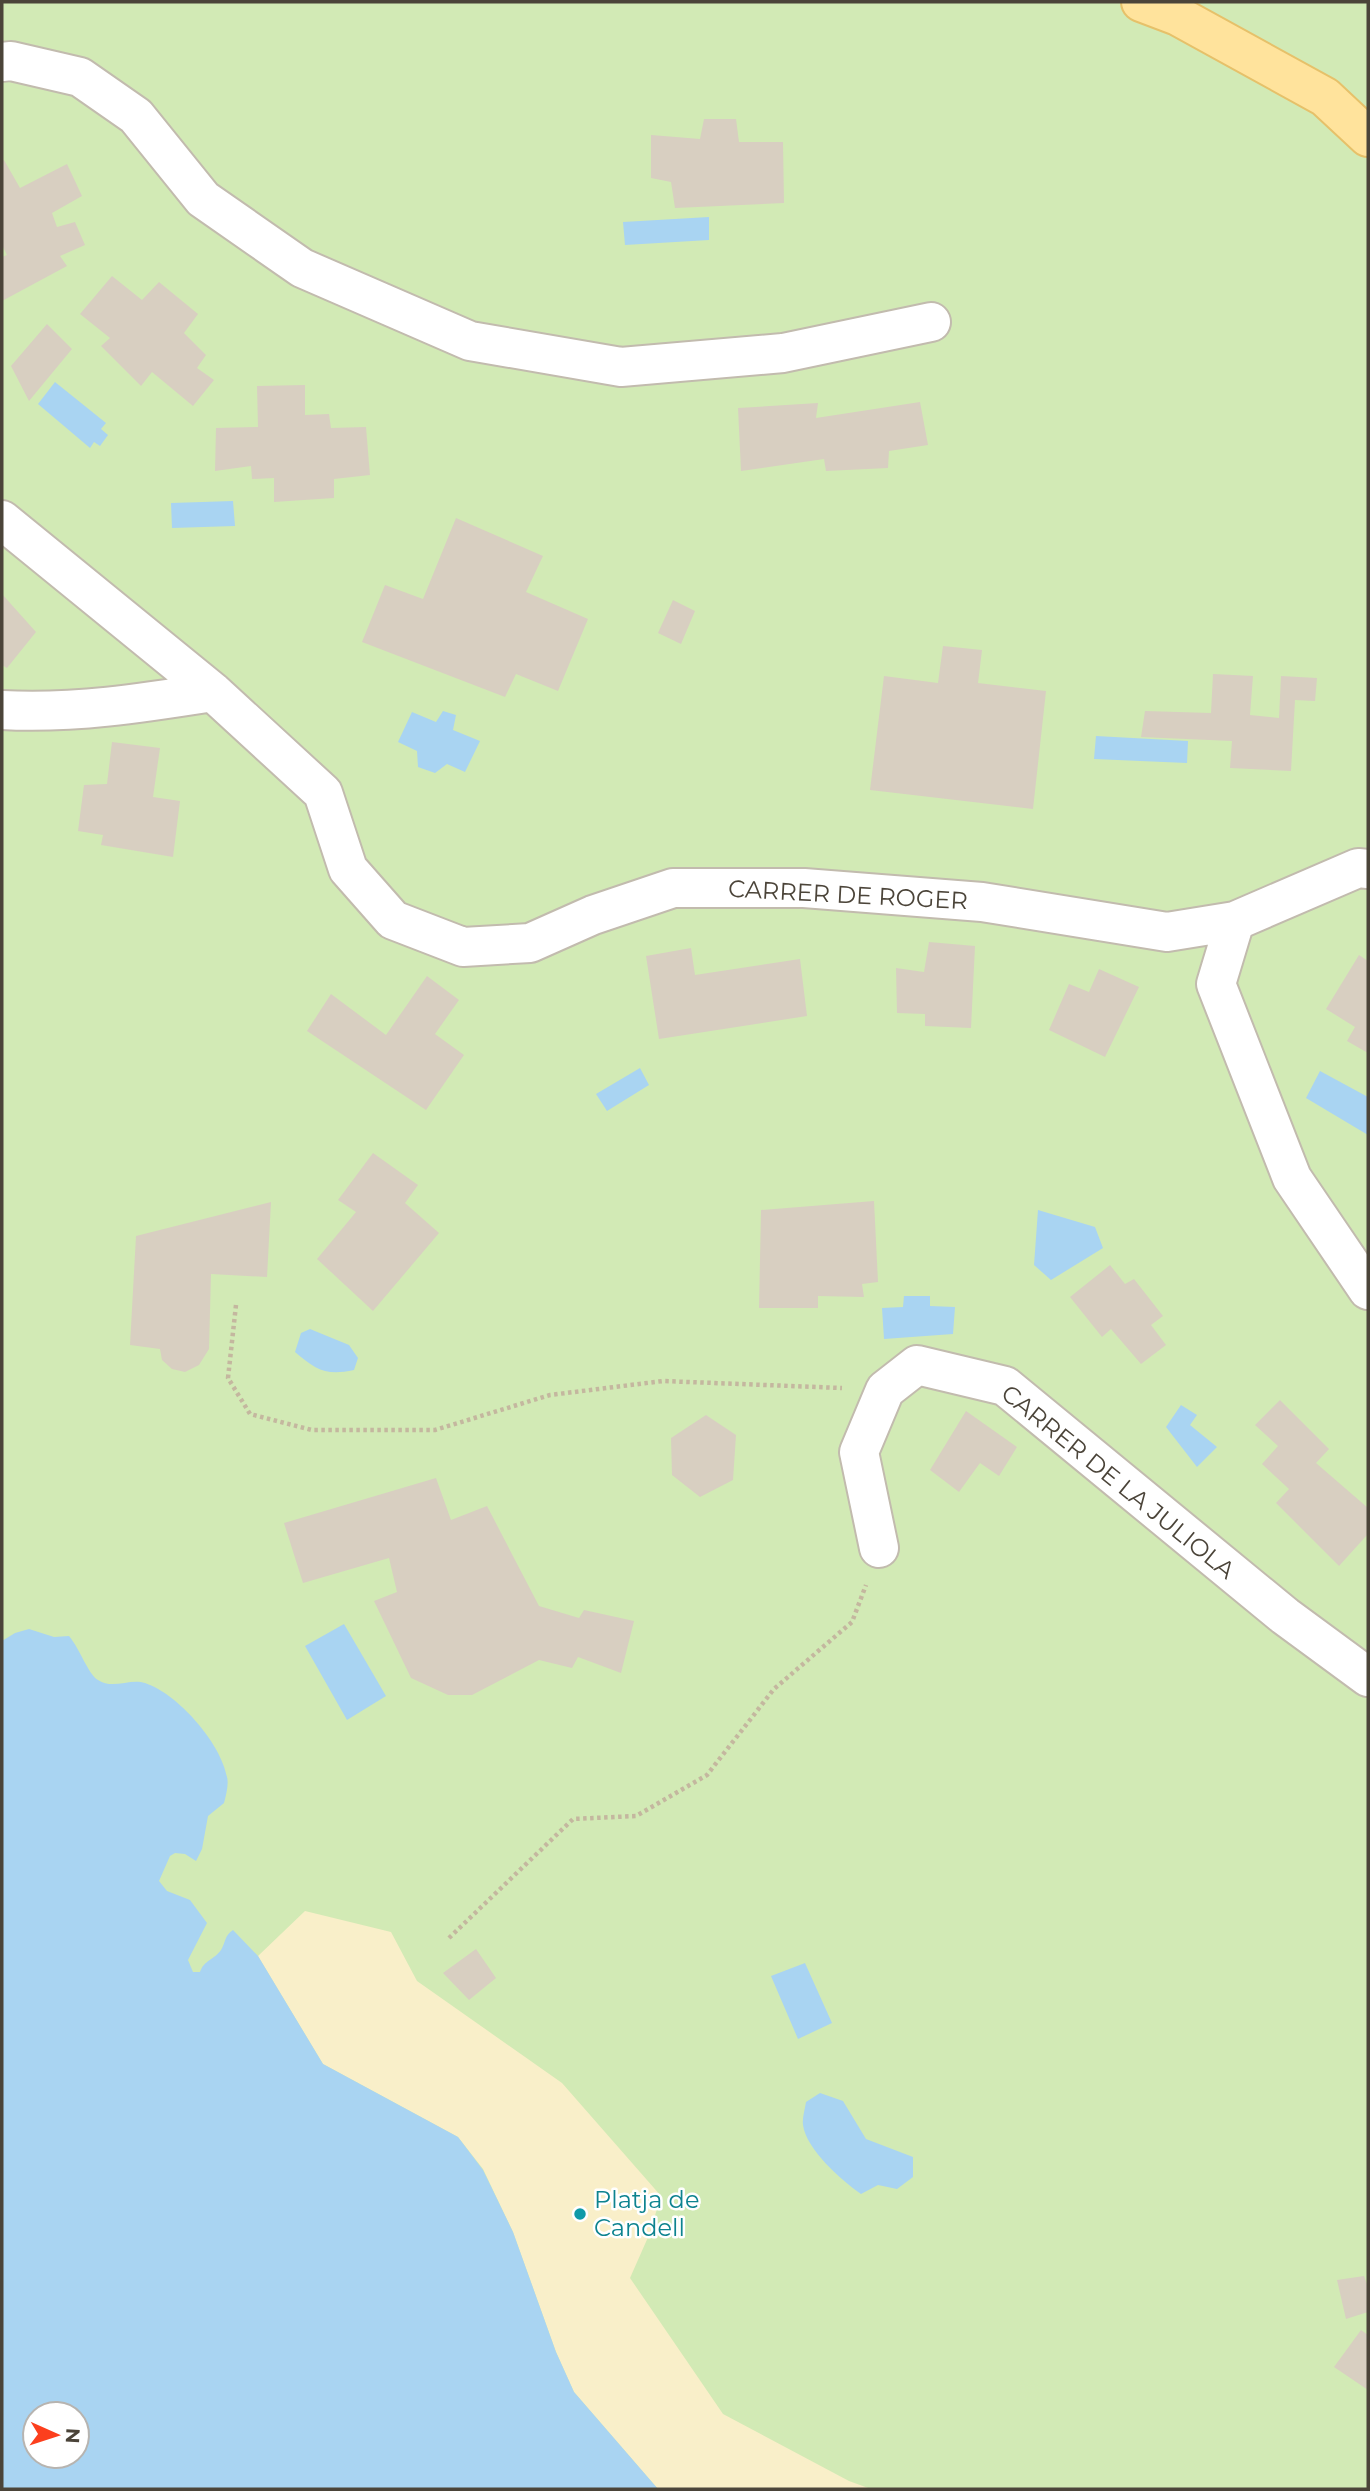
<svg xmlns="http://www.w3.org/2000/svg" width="1370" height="2491" viewBox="0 0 1370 2491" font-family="Montserrat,sans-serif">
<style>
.green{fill:#d2eab5;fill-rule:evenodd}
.sand{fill:#f9efc9}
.water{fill:#a9d4f2;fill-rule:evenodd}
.building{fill:#d8cfc1}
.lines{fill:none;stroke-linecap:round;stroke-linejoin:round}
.minor-casing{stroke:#c2bbae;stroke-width:42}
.major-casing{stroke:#e6c16a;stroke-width:42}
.path{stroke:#c4b79f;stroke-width:4.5;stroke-dasharray:3.5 3.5;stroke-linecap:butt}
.minor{stroke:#fff;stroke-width:38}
.major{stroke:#ffe39c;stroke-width:38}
.culture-dot{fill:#0f9aa8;stroke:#fff;stroke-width:2.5}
.labels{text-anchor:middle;stroke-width:5;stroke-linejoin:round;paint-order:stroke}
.street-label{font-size:24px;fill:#4b4439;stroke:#fff}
.culture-label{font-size:24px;fill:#0d838f;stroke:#fff;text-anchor:start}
</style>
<rect width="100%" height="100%" fill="#f6f3ec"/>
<path class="green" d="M2,2h1366v2487h-1366zM35,2414h42v42h-42z"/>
<path class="sand" d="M305,1911l86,21 26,49 145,102 99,113 -12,39 -19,43 93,136 126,67 22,8h-213l-84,-97 -18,-40 -43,-120 -30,-63 -25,-32 -135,-73 -65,-108z"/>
<path class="water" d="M709,217v23l-84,5 -2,-23z
M55,382l51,41 -5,6 7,6 -8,11 -6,-4 -4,6 -52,-44z
M233,501l2,25 -63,2 -1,-25z
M443,711l13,4 -3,15 27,11 -15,31 -18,-8 -12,9 -17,-6 -1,-16 -19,-9 14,-30 24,10z
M1096,736l92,5 -1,22 -93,-4z
M640,1068l9,17 -42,26 -11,-17z
M1320,1071l48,26v38l-62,-37z
M1038,1210l57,17 8,21 -52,32 -17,-15z
M904,1296h26v10l25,1 -2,27 -69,5 -2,-31 21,-1z
M310,1329l39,16 9,13 -4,12c-28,6 -38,0 -59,-18l6,-19z
M1181,1405l16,10 -7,10 27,22 -20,20 -31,-40z
M344,1624l42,72 -39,24 -42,-74z
M29,1629l25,8 15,-1c11,13 19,38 29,44 15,10 32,-2 47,3 33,11 76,60 82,94 2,7 -1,18 -3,26l-16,13 -6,33 -6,12 -11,-7 -10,-1 -5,3 -11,25 8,10 23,9 17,23 -19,37 5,12h7c4,-12 14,-12 21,-22 5,-8 3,-14 12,-20l25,26 65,108 135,73 25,33 30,62 43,120 18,40 84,97h-656v-848l13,-8zM35,2414h42v42h-42z
M805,1963l27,60 -34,16 -27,-63z
M820,2093l23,8 23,38 47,18v20l-16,12 -19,-4 -17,9c-19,-13 -55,-45 -58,-69 -1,-7 2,-16 3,-23z"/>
<path class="building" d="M704,119h32l3,23h44l1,61 -109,5 -4,-26 -20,-4v-43l49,4z
M4,160l16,28 47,-24 15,32 -30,17 5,14 18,-5 10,23 -25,11 7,10 -65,35v-44l5,-2 -5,-10v-84z
M112,276l30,24 17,-18 39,32 -14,19 22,22 -9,13 17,12 -21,26 -41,-34 -11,14 -40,-40 9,-8 -30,-24z
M47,324l25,25 -43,52 -18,-35z
M305,385v30l24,-1 2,14 35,-1 4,48 -36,4v19l-60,4v-24l-22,1 -1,-13 -36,5 1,-43 42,-1 -1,-41z
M920,402l8,43 -39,6 -1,17 -62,3 -2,-12 -83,12 -3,-63 80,-5 -2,15z
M456,518l87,38 -17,36 62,27 -30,72 -42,-17 -11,23 -143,-55 23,-57 38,14z
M2,594l34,38 -29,36 -5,-3z
M673,600l22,11 -14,33 -23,-11z
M943,646l39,4 -4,33 68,8 -13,118 -163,-19 14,-114 54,7z
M1213,674l40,2 -3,39 29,3 2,-42 36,2 -2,23 -20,-1 -4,71 -61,-3 2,-27 -91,-4 4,-26 66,2z
M112,742l48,6 -7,49 27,4 -7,56 -72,-12 2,-10 -25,-4 6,-46 23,-1z
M929,942l46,4 -4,82 -46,-2v-12l-28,-1 -1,-45 28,4z
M691,948l4,27 105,-16 7,57 -148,23 -13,-83z
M1359,955l9,6v92l-21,-12 8,-14 -29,-18z
M1099,969l40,18 -34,70 -56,-27 20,-46 20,8z
M427,976l32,24 -24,34 29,21 -38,55 -119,-79 24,-37 55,41z
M373,1153l45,32 -13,18 34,30 -66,78 -56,-52 39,-47 -18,-12z
M874,1201l4,81 -16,2 2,13 -46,-1v12h-59l2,-98z
M271,1202l-4,75 -56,-3 -2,75 -10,16 -14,7 -13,-3 -10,-9 -2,-11 -30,-4 6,-109z
M1110,1265l15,19 9,-5 29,37 -12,9 15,20 -25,19 -30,-35 -9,8 -32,-40z
M1280,1400l49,49 -13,14 52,45v26l-29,32 -63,-63 13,-14 -27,-25 16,-18 -23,-21z
M966,1411l51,36 -18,29 -19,-13 -21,29 -29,-22z
M706,1415l30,20 -3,45 -33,17 -28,-22 -1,-37z
M436,1478l15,42 36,-14 52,100 40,12 5,-8 50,11 -13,52 -43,-16 -6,11 -33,-8 -67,35h-24l-37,-17 -37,-77 23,-9 -8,-34 -86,25 -19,-60z
M476,1949l20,29 -27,22 -26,-27z
M1364,2276l4,11v25l-22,7 -9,-39z
M1361,2330l7,5v55l-34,-23z"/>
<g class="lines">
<g class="minor-casing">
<path id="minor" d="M2,62l9,-1 69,16 56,39 67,83 99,69 168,73 151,26 162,-14 148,-31
M2,520l211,172 110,101 25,76 45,51 70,27 67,-4 63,-28 80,-27h131l178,14 185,30 68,-11 123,-53 10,1
M2,710c71,4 141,-7 211,-18
M1235,921l-19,63 76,194 76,112
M879,1548l-20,-96 26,-62 32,-25 88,21 280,230 83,61"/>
</g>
<g class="major-casing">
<path id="major" d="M1141,2l37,14 147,81 43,40"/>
</g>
<path class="path" d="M236,1305l-8,73 22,36 62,16h123l115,-35 113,-14 179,7
M449,1938l124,-119 63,-3 71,-41 67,-86 78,-67 14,-37"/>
<use href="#minor" class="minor"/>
<use href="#major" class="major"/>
</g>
<circle class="culture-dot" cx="580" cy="2214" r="7"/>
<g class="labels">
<g class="street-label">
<text transform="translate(848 895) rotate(3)" y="8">CARRER DE ROGER</text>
<text transform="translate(1118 1482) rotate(39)" y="8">CARRER DE LA JULIOLA</text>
</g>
<g class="culture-label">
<text x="594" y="2208">Platja de<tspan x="594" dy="28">Candell</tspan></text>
</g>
</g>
<rect width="1370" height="2491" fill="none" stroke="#4b4439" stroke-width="7"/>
<g transform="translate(56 2435) rotate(93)"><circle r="33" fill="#ffffff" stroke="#b7b4b0" stroke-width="2"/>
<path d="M0-5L12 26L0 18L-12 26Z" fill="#fc3f1d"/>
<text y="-10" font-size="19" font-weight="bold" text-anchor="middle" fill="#4b4439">N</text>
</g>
</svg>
